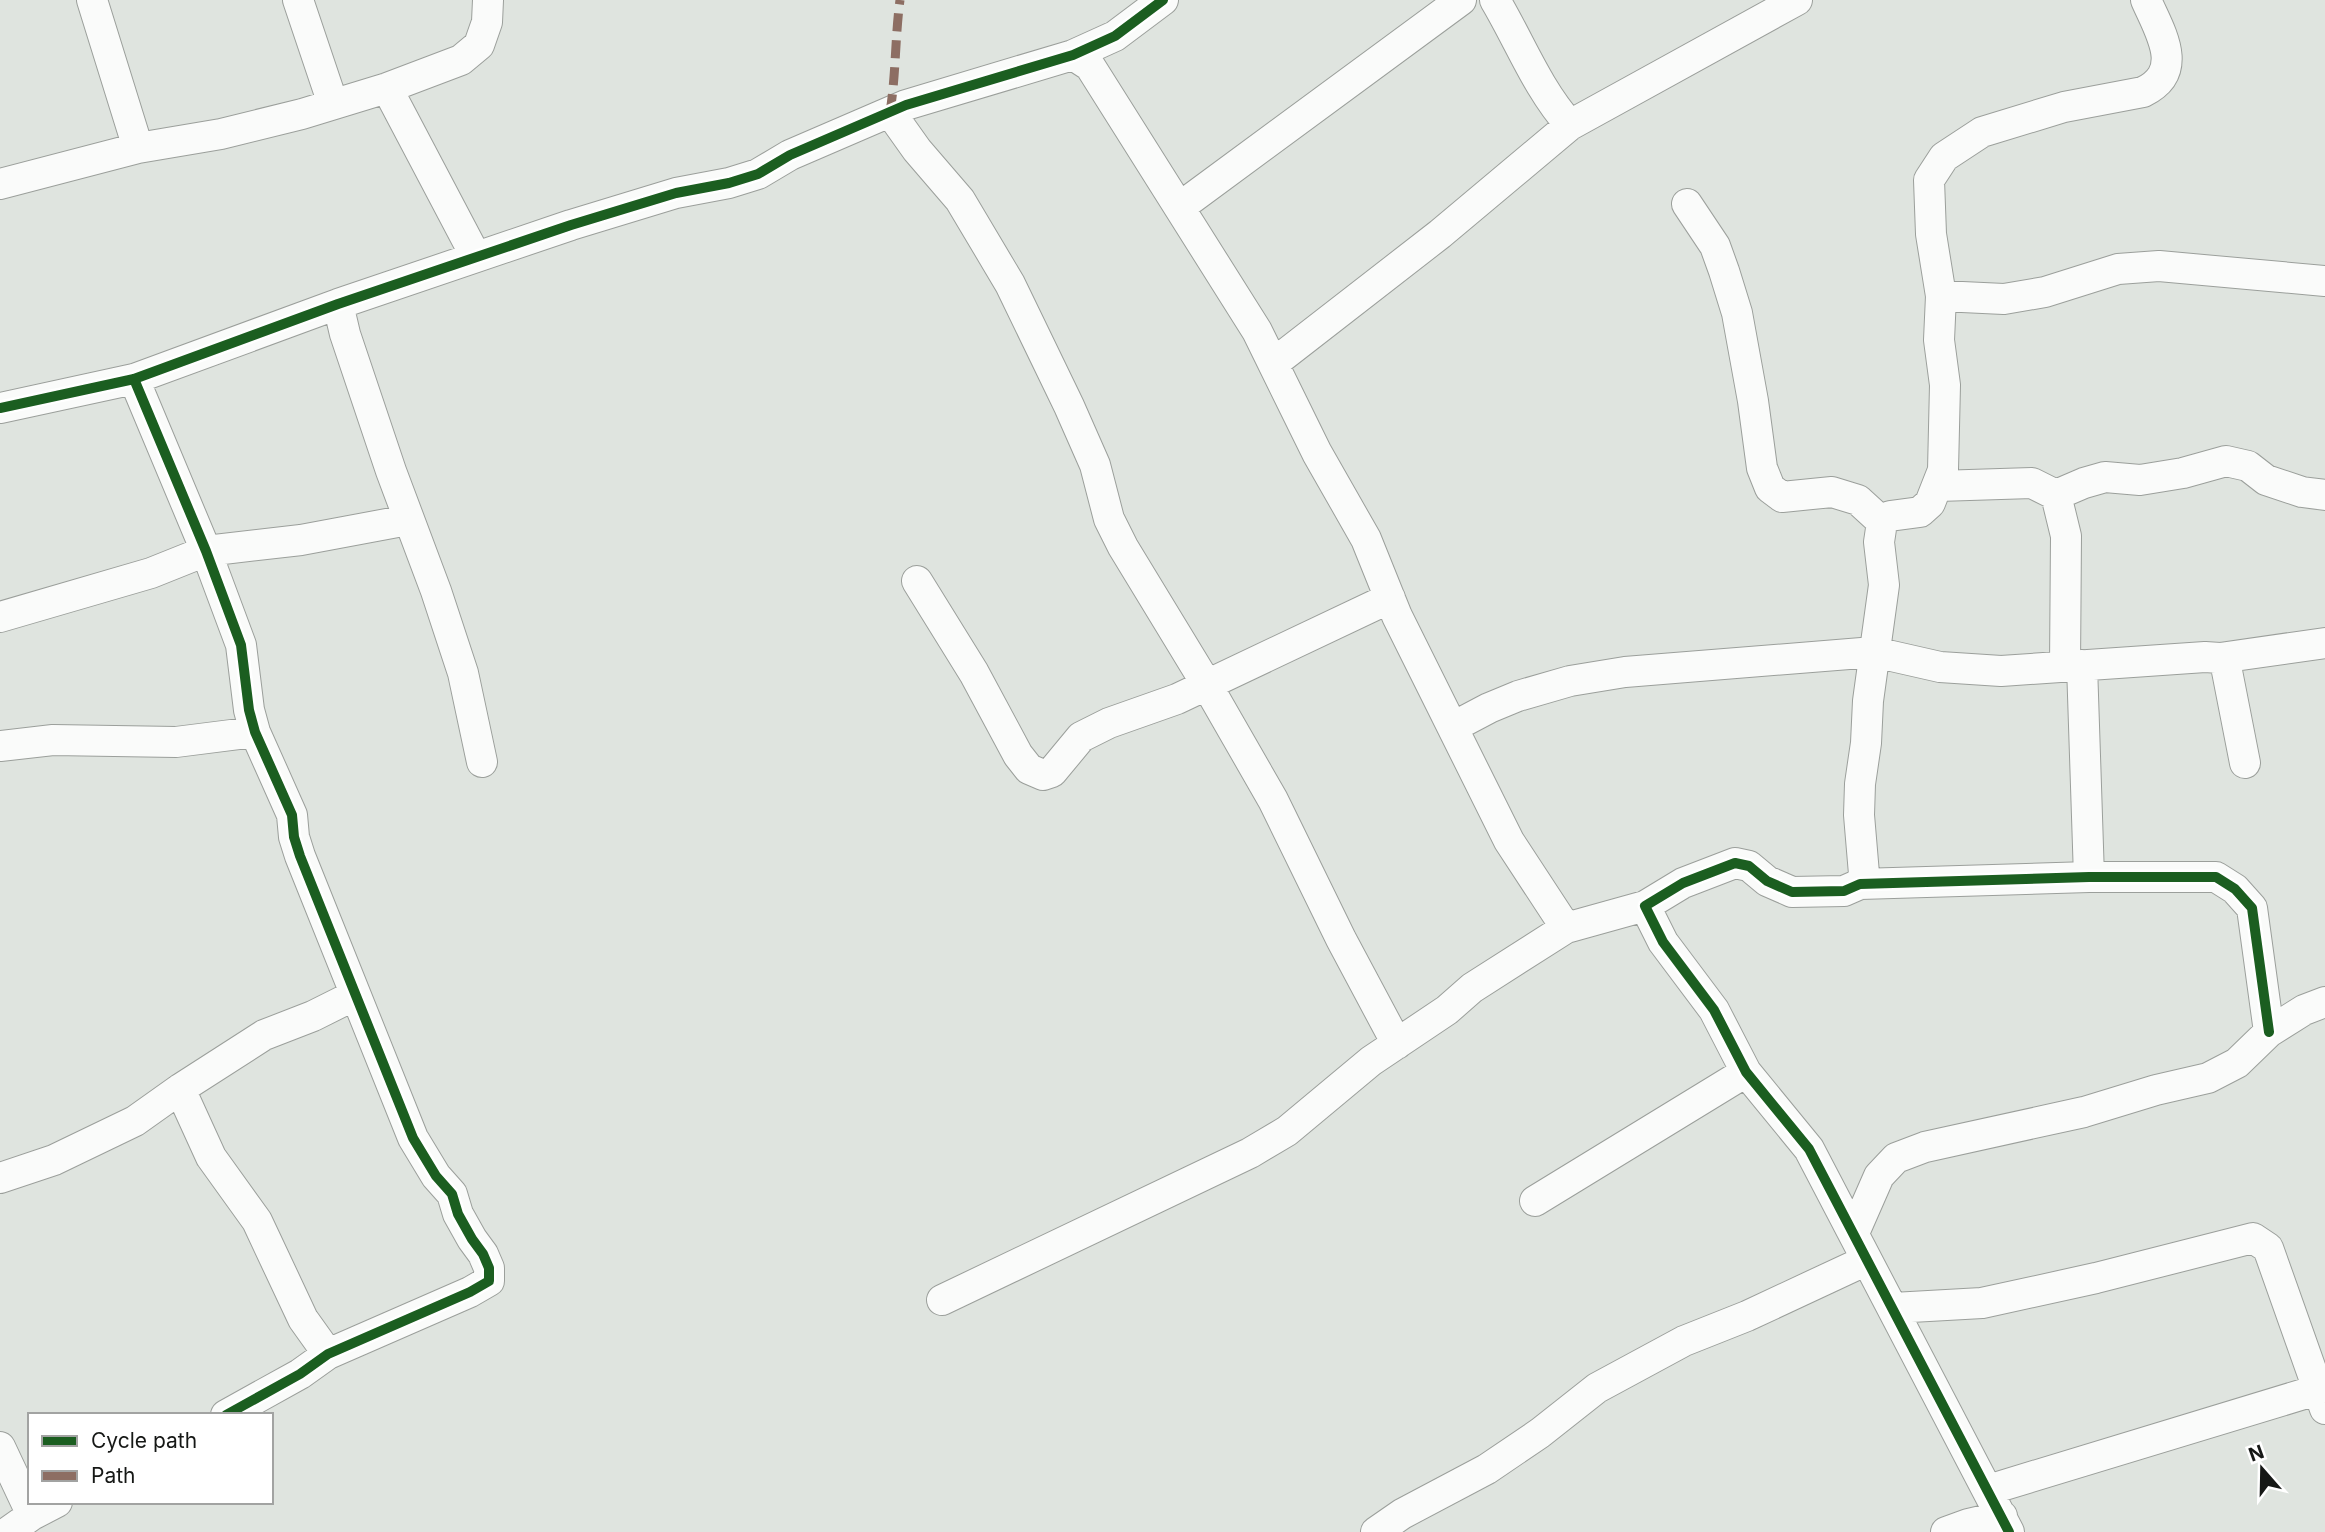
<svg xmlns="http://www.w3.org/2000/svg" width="2325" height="1532" viewBox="0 0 2325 1532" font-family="Inter,sans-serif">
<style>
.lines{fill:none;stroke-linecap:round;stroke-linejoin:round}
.minor-casing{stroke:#9b9f9b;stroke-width:32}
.minor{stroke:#fafbfa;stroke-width:30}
.quiet{stroke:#8d6e63;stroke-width:9;stroke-dasharray:18 9;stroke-linecap:butt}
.cycleway-casing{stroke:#fff;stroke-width:15}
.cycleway{stroke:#1b5e20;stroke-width:10}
</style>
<rect width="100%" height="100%" fill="#dfe4df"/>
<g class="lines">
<g class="minor-casing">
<path id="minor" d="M92,0l46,148
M298,0l35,104
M1495,0c25,42 42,88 75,125l227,-125
M1073,55l17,11 167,265 60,122 49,86 31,77 112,225 57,87
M387,88l89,169
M890,112l27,38 43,50 50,84 59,122 26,59 14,54 14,28 84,138 66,115 68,139 56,105
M0,184l138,-36 83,-14 81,-20 85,-26 74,-28 18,-15 8,-23 1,-22
M1687,204l28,42 9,25 13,42 16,88 9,67 8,20 12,9 50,-5 26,8 24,22
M1180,207l281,-207
M1941,296l63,3 41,-7 73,-23 41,-3 166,15
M338,304l7,30 46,137 45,120 27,82 19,89
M1274,363l166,-129 130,-109
M134,379l72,172 35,94 8,65 6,22 37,83 2,22 6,19 113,282 23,38 16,18 6,20 14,25 11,15 6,14v13l-19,11 -142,62 -28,20 -74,41
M0,408l134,-29 204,-75 233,-79 105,-32 53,-10 29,-9 32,-19 116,-50 167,-50 42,-19 48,-36
M1938,486l94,-3 24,12 10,41 -1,130
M2056,495l28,-12 21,-6 35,3 43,-7 43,-12 22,5 18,14 36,12 23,3
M917,581l57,92 44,82 11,14 14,6 9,-3 29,-35 28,-14 68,-24 213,-101
M0,617l151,-44 55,-22 95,-11 107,-20
M2220,658l105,-15
M2082,665l7,212
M1453,727l36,-19 29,-12 52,-15 55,-9 249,-20 66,15 61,4 204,-14 15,1 6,8 19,97
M0,746l53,-6 123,2 79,-10
M1860,884l4,-10 -5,-59 1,-31 6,-41 2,-42 16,-116 -5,-43 3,-20 8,-6 30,-4 10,-9 13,-33 2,-85 -6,-45 2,-44 -10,-62 -2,-54 15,-23 38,-25 82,-25 79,-15c43,-21 17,-60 3,-92
M180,1089l31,68 46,64 46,98 25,35
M0,1178l54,-18 81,-39 45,-32 84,-54 49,-19 42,-21
M1535,1201l211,-129
M1854,1233l25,-57 17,-18 29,-11 159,-35 72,-22 52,-12 29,-15 32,-31 35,-22 21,-8
M942,1300l308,-147 37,-22 84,-70 76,-51 25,-22 94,-60 79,-22
M1893,1308l89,-5 114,-25 157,-40 15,10 57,161
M0,1447l32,68 -24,17
M1988,1490l329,-100
M32,1515l25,-13
M1376,1532l26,-18 85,-45 53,-36 57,-45 87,-47 63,-25 120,-56
M1946,1532l22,-8 34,-8
M2009,1532l-200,-383 -63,-77 -32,-62 -51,-68 -18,-36 38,-23 52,-20 14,3 18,15 25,11 52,-1 16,-7 229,-7h127l19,12 17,19 17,124"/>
</g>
<use href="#minor" class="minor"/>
<path class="quiet" d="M890,112c6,-37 5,-75 10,-112"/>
<g class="cycleway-casing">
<path id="cycleway" d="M134,379l72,172 35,94 8,65 6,22 37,83 2,22 6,19 113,282 23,38 16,18 6,20 14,25 11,15 6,14v13l-19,11 -142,62 -28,20 -74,41
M0,408l134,-29 204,-75 233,-79 105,-32 53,-10 29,-9 32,-19 116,-50 167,-50 42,-19 48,-36
M2009,1532l-200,-383 -63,-77 -32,-62 -51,-68 -18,-36 38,-23 52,-20 14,3 18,15 25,11 52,-1 16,-7 229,-7h127l19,12 17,19 17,124"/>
</g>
<use href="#cycleway" class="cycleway"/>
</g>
<rect x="28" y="1413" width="245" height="91" fill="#ffffff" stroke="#a2a3a2" stroke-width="2"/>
<rect x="42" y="1436" width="35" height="10" fill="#1b5e20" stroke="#a2a3a2" stroke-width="2"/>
<text x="91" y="1448" font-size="21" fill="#161816">Cycle path</text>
<rect x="42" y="1471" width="35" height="10" fill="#8d6e63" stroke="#a2a3a2" stroke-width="2"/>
<text x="91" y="1483" font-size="21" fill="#161816">Path</text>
<g transform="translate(2262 1469) rotate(340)" stroke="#ffffff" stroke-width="5" paint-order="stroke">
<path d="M0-5L12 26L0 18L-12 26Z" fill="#161816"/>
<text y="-10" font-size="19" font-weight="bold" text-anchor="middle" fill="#161816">N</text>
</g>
</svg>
